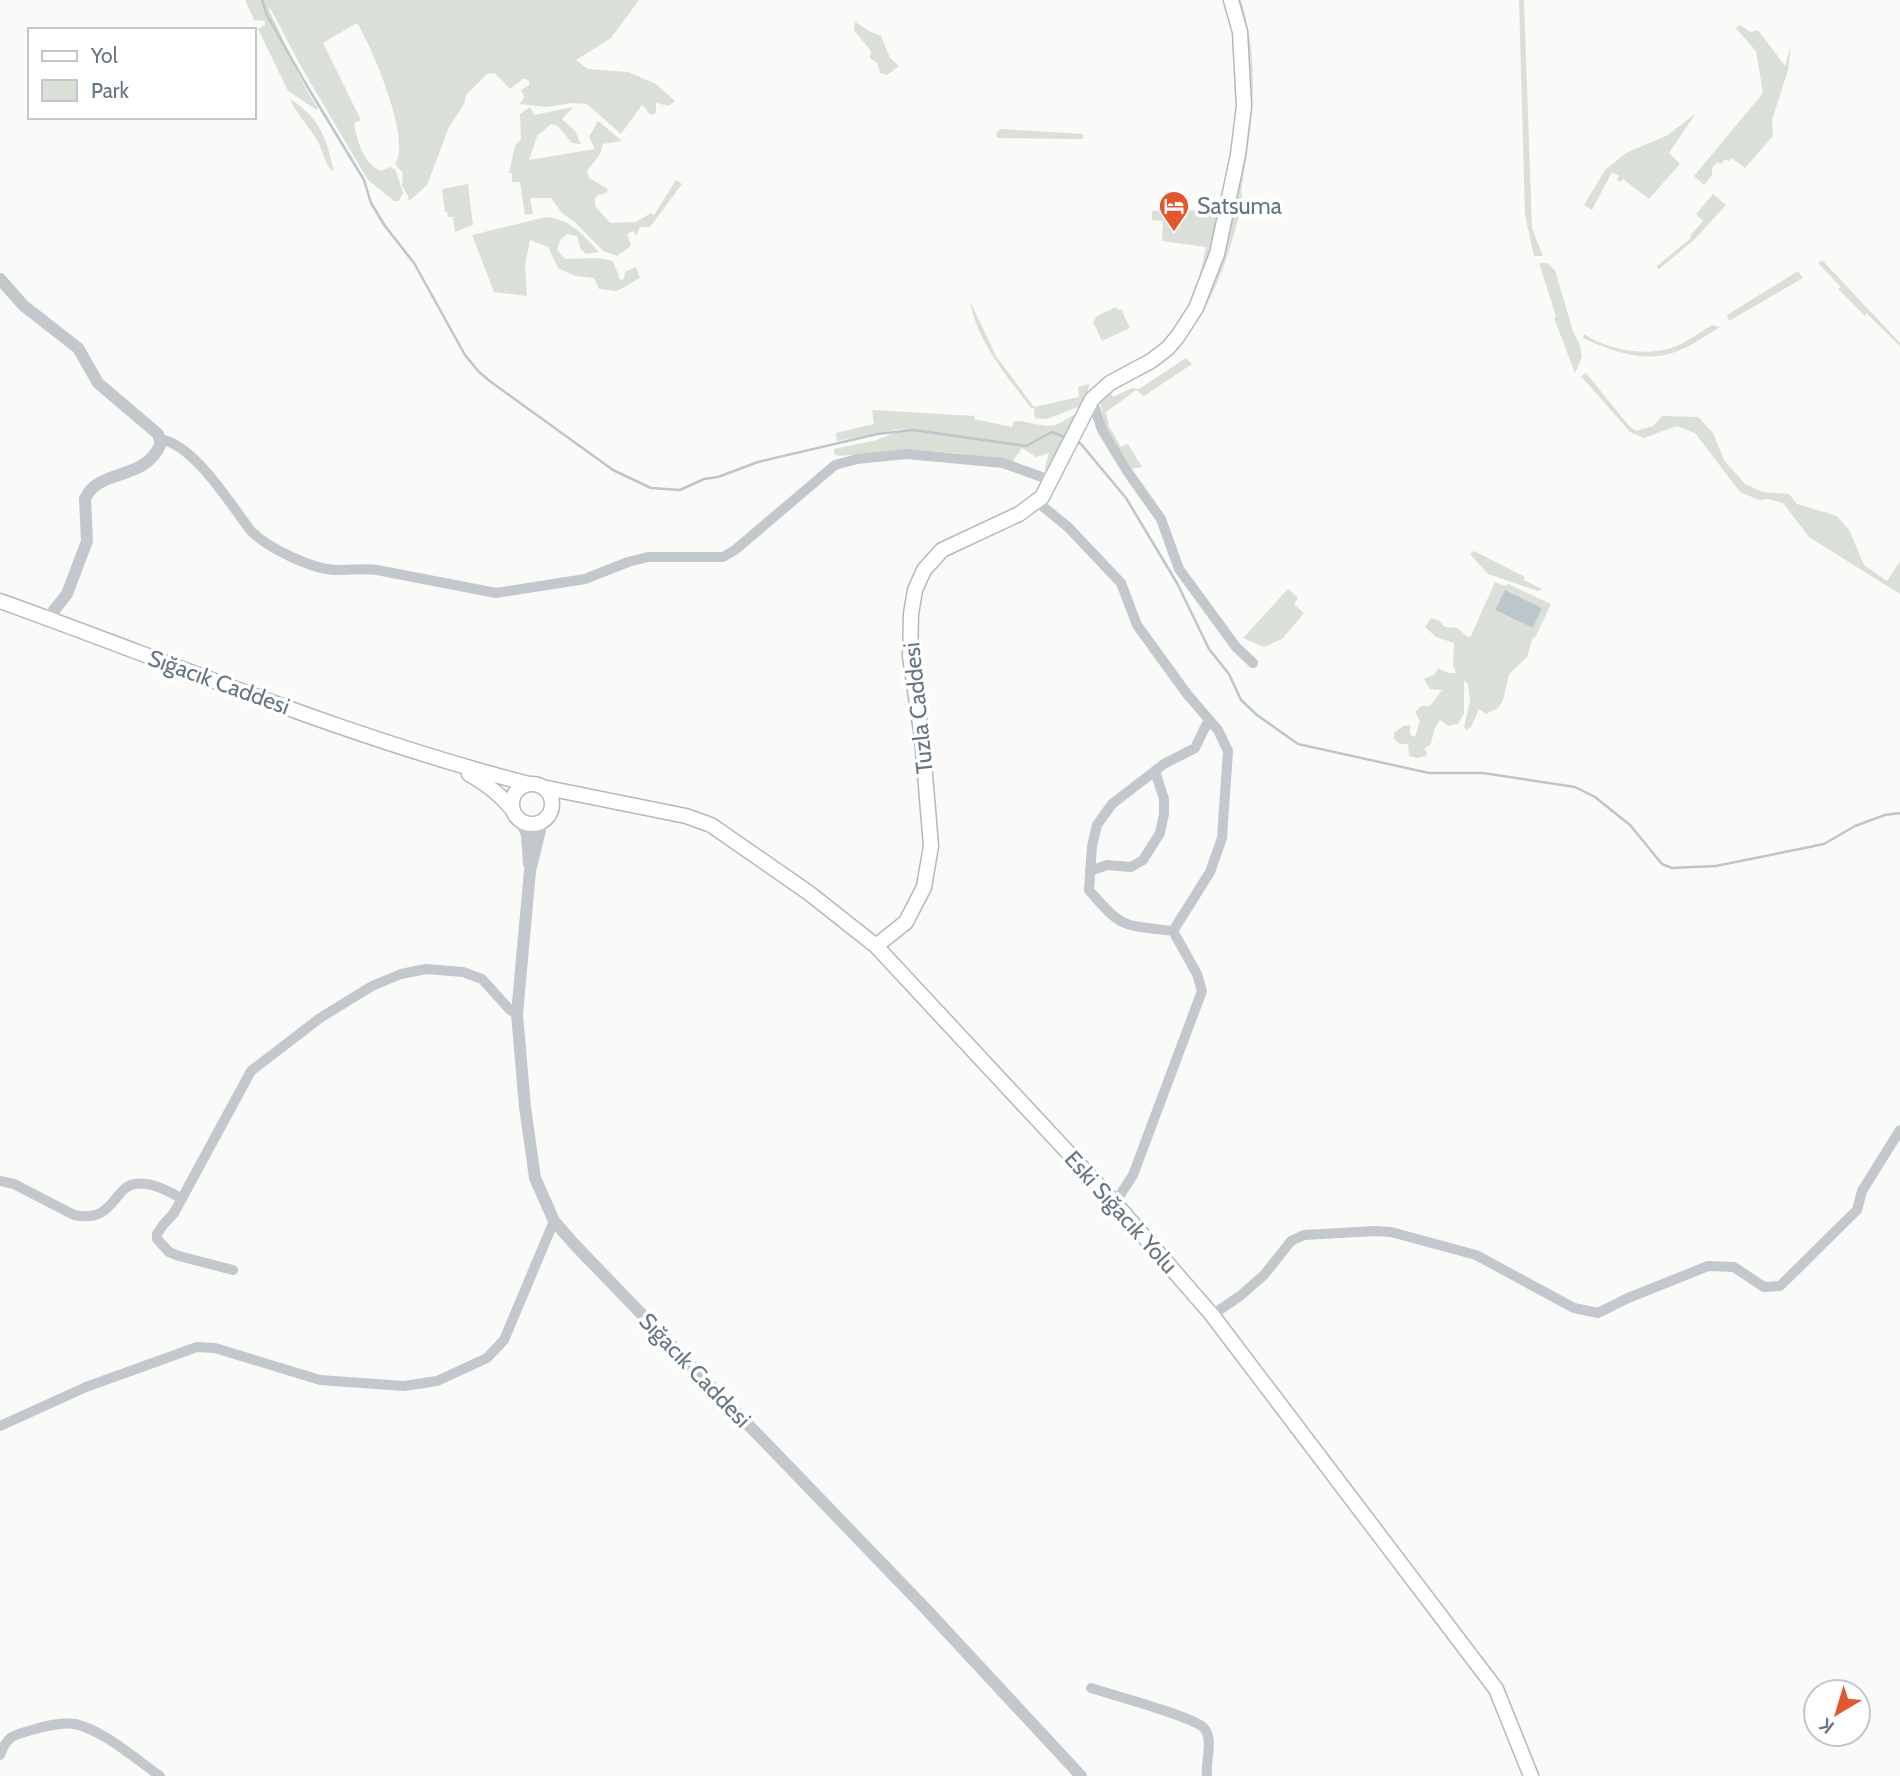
<svg xmlns="http://www.w3.org/2000/svg" width="1900" height="1776" viewBox="0 0 1900 1776" font-family="Cabin,sans-serif">
<style>
.green{fill:#dadfd7;fill-rule:evenodd}
.water{fill:#bbc7cb}
.lines{fill:none;stroke-linecap:round;stroke-linejoin:round}
.stream{stroke:#bbc7cb;stroke-width:2.5}
.secondary-casing{stroke:#b3babf;stroke-width:17}
.minor{stroke:#c3c8cc;stroke-width:10}
.tertiary{stroke:#c3c8cc;stroke-width:12}
.secondary{stroke:#fff;stroke-width:14}
.labels{text-anchor:middle;stroke-width:7;stroke-linejoin:round;paint-order:stroke}
.poi-label{font-size:23px;fill:#657683;stroke:#fff;text-anchor:start}
.street-label{font-size:23px;fill:#657683;stroke:#fff}
</style>
<rect width="100%" height="100%" fill="#fafaf8"/>
<path class="green" d="M245,0h394l-28,38 -35,22 12,9 40,3 28,12 19,17 -6,5 -13,-3v10l-5,2 -9,-10 -21,29 -34,-30 -15,-1 -26,4 -26,-3 4,-7 -3,-7 8,-5v-4l-5,-3 -14,11 -15,-16 -8,1 -21,21 -2,9 -15,23 -22,58 -18,16 -1,-5 -6,-10 1,-13 -8,-9c17,-24 -23,-117 -38,-141l-34,20 38,77 -7,3c3,18 9,39 26,48l11,-4 5,4 7,22 -4,8h-5l-26,-21 -65,-110 -34,-64c0,7 5,13 8,20 12,29 24,57 41,82l-1,2 -29,-19 -30,-62 7,-4v-4l-11,-1z
M1236,0h5c19,61 12,123 1,185 -1,7 0,14 -1,21 -9,39 -22,81 -43,114l-3,-1 48,-156 8,-72 -4,-62z
M1519,0h5l8,228 11,28h-9l-9,-41z
M855,22l16,10 10,4 9,22 9,8 -12,9 -7,-2 -3,-10 -7,-5 1,-7 -17,-21z
M1740,25l10,7 8,-2 27,36 6,-21 -3,25 -16,50 1,16 -28,32 -13,-10 -3,3 -4,-2 -4,5 -4,-2 -5,6v7l-8,10 -10,-9 69,-83 -7,-42 -20,-23z
M290,99c31,20 36,39 44,73 -10,-7 -10,-19 -16,-30 -8,-15 -21,-27 -28,-43z
M530,107l4,8 39,-8 -11,12 13,12 6,13 -9,-1 -14,-17 -7,-2 -14,12 -8,24 66,-11 -6,-12 9,-16 24,20 -19,3 -3,10 -13,17 2,7 19,11 -2,4 -8,2 -3,4v7l15,17 26,-1 15,-9 3,2 22,-35 6,4 -32,43h-10l-4,9 -3,-5 -6,3 4,12 -14,10 -14,-5 -28,-29 -12,-8 -12,-16h-21l3,16 -8,1 -5,-33h-8v-9h-3l6,-27 6,-7 -1,-25z
M1696,113l-27,40 11,11 -31,35 -26,-20 -2,3 -4,-2 2,-4 -7,-4 -20,38 -8,-5 21,-35 21,-17 42,-18z
M1000,129l83,5v5l-86,-1 -1,-5z
M468,184l5,41 -18,7 -2,-15h-5l-1,-5h-2l-3,-23z
M1713,194l13,11 -32,35 -36,30 -1,-4 34,-28 -1,-2 13,-15 -7,-7z
M1222,210l-17,55 -1,14 -5,-1 7,-31 -44,-6 1,-20 -11,-1v-9z
M546,217c25,2 37,18 53,35l-13,2 -5,-4 -4,-14 -10,-2 -7,6 -3,10 8,9 32,-1 16,3 7,19 4,-1 1,-7 11,-5 4,11 -23,13 -18,-2 -5,-11 -19,-2 -17,-8 -10,-21 -18,-7 -5,25 2,31 -33,-4 -22,-57z
M1822,260l78,83v3l-34,-33 -1,3 -27,-27 3,-2 -23,-24z
M1539,263h8l8,7 18,61 7,15 2,11 -7,16 -21,-55 2,-2z
M1798,271l5,7 -74,43 -2,-6z
M970,301l26,55 38,51 45,-10 -1,-10 11,-3 -3,20 -39,15 -12,-1 -1,-10h-3c-24,-32 -54,-66 -61,-107z
M1116,307l2,3 3,-1 9,19 -28,13 -9,-19 4,-6z
M1712,325l8,2c-15,9 -31,21 -48,26 -29,10 -63,-3 -89,-15l1,-4c26,17 66,24 95,11 11,-5 22,-14 33,-20z
M1186,358l6,6 -48,32 -8,-6 -30,22 3,14 12,21 7,-3 14,23 -11,2 -25,-38 -7,-35 9,-8 5,9 19,-9 7,1z
M1586,373l44,54 6,4 17,-5 9,-10 36,1 15,16 11,27 21,24 18,8 26,2 8,10 40,12 12,14 15,35 23,16 13,-20v33l-91,-57 -26,-34 -15,-4 -9,1 -19,-8 -45,-59 -18,-7 -33,12 -14,-6 -49,-56z
M872,410l103,6 -1,3 38,8 2,-6c13,-1 28,7 41,4 9,-3 16,-10 26,-13l-25,53 -12,6 5,-18 -13,4 -14,-9 -10,14 -56,-9 -40,-3 -77,6 -5,-2v-5l43,-9 28,-12 -68,13 -1,-8 38,-9z
M1474,551l51,26 -1,3 18,9 -4,2 -50,-17 -18,-20z
M1495,582l11,4 2,-2 43,20 -16,34 -2,-1 -6,20 -18,17 -6,26 -5,8 -12,6 -7,-5 -8,18 -5,3 -2,-3 6,-26 -2,-17 -4,-3v32l-6,11 -10,2 -8,-6 -6,10 -3,14 -7,5 3,3 -1,4 -9,2 -8,-2 -1,-12h-8l-6,-5v-6l9,-7 7,-1v10l5,2 5,-16 -5,-9 6,-6h9l12,-16 -12,-1 -6,-10 11,-5 3,-6 10,5h8l-3,-8 1,-22 -18,-6 -11,-10 6,-9 7,2 7,7 12,1 11,9 3,-1zM1505,590l37,18 -9,20 -38,-18z
M1288,589l10,9 -4,6 10,9 -22,26 -18,8 -21,-9z"/>
<path class="water" d="M1505,590l37,18 -9,20 -38,-18z"/>
<g class="lines">
<path class="stream" d="M262,0l5,15 40,71 57,94 7,23 14,23 29,37 51,92 14,17 12,10 122,88 38,18 29,2 24,-11 14,-2 40,-15 119,-28 36,-4 113,16 26,-14 15,6
M1076,442l5,2 45,54 51,85 32,66 20,25 12,26 16,15 41,29 131,29h54l92,14 20,10 35,28 32,39 10,4 44,-2 108,-22 31,-18 30,-11 15,-2"/>
<g class="secondary-casing">
<path id="secondary" d="M0,601c176,63 348,137 529,183
M469,774c17,10 30,19 43,35
M512 804a20 20 0 1 1 40 0a20 20 0 1 1-40 0Z
M542,787l144,29 25,9 98,68 67,53 239,257 97,112 284,374 35,87
M876,946l30,-24 18,-35 7,-41 -9,-108 -12,-82 1,-42 4,-24 9,-20 18,-20 77,-36 23,-17 50,-98 18,-16 41,-22 17,-13 10,-12 18,-28 21,-54 21,-99 6,-49 -1,-18 -3,-56 -9,-32"/>
</g>
<path class="minor" d="M1092,399l10,31 25,41 34,48 18,50 57,78 17,16
M160,439c35,6 70,65 91,92 17,17 62,39 86,39 14,0 26,-2 40,0l119,23 89,-14 43,-17 20,-5h75l12,-7 100,-85 22,-6 50,-5 96,9 47,17
M1036,501l32,26 53,56 16,42 50,69 31,36 10,21 -6,87 -12,34 -37,59 24,43 5,17 -69,184 -18,28
M1090,871l17,-6 24,2 12,-7 17,-27 4,-19v-15l-9,-28
M1173,931c-50,-6 -51,-2 -84,-41l3,-44 5,-21 15,-21 52,-40 31,-16 14,-29
M0,1181l14,3 60,31c41,8 39,-28 61,-31 15,-3 34,7 47,15
M233,1270l-54,-14 -10,-4 -12,-13v-5l6,-9 11,-12 77,-142 69,-53 52,-32 29,-12 25,-5 37,3 19,7 28,31 7,4
M1212,1315l28,-19 24,-21 27,-34 13,-6 71,-4 16,1 85,23 98,53 24,5 30,-15 80,-32 26,1 30,20 16,-1 77,-76 5,-19 38,-61
M0,1426l86,-39 111,-40 18,1 105,32 84,6 33,-5 50,-23 17,-18 50,-119
M1091,1688c21,7 101,28 113,40 10,11 1,35 3,48
M0,1755c7,-19 13,-20 32,-25 14,-4 29,-8 43,-6 28,6 62,36 85,52"/>
<path class="tertiary" d="M0,279l24,27 54,42 20,35 60,51 3,9c-15,39 -64,25 -76,56l2,42 -20,53 -19,24
M520,820l7,14 2,30
M539,822l1,8 -10,41 -13,143 8,93 10,71 19,43 20,23 351,364 156,168"/>
<use href="#secondary" class="secondary"/>
</g>
<defs>
<g id="hotel-pin" transform="scale(1.575)"><path d="M0 17L-7.5 6A9.5 9.5 0 1 1 7.5 6Z" fill="#e4572e" stroke="#fff"/><path d="M-6-4.5h1.5V1H6V5H4.5V3h-9V5H-6ZM-4 0a1.8 1.8 0 1 1 3.6 0ZM.5 0V-2.5h3Q6-2.5 6 0Z" fill="#fff"/></g>
</defs>
<g fill-rule="evenodd">
<use href="#hotel-pin" x="1174" y="206"/>
</g>
<g class="labels">
<g class="poi-label">
<text x="1197" y="214">Satsuma</text>
</g>
<g class="street-label">
<text transform="translate(219 682) rotate(20)" y="8">Sığacık Caddesi</text>
<text transform="translate(918 708) rotate(-96)" y="8">Tuzla Caddesi</text>
<text transform="translate(1121 1212) rotate(48)" y="8">Eski Sığacık Yolu</text>
<text transform="translate(695 1370) rotate(46)" y="8">Sığacık Caddesi</text>
</g>
</g>
<rect x="28" y="28" width="228" height="91" fill="#ffffff" stroke="#c1c8cd" stroke-width="2"/>
<rect x="42" y="51" width="35" height="10" fill="#ffffff" stroke="#c1c8cd" stroke-width="2"/>
<text x="91" y="63" font-size="21" fill="#657683">Yol</text>
<rect x="42" y="80" width="35" height="21" fill="#dadfd7" stroke="#c1c8cd" stroke-width="2"/>
<text x="91" y="98" font-size="21" fill="#657683">Park</text>
<g transform="translate(1837 1713) rotate(218)"><circle r="33" fill="#ffffff" stroke="#c1c8cd" stroke-width="2"/>
<path d="M0-5L12 26L0 18L-12 26Z" fill="#e4572e"/>
<text y="-10" font-size="19" font-weight="bold" text-anchor="middle" fill="#657683">K</text>
</g>
</svg>
